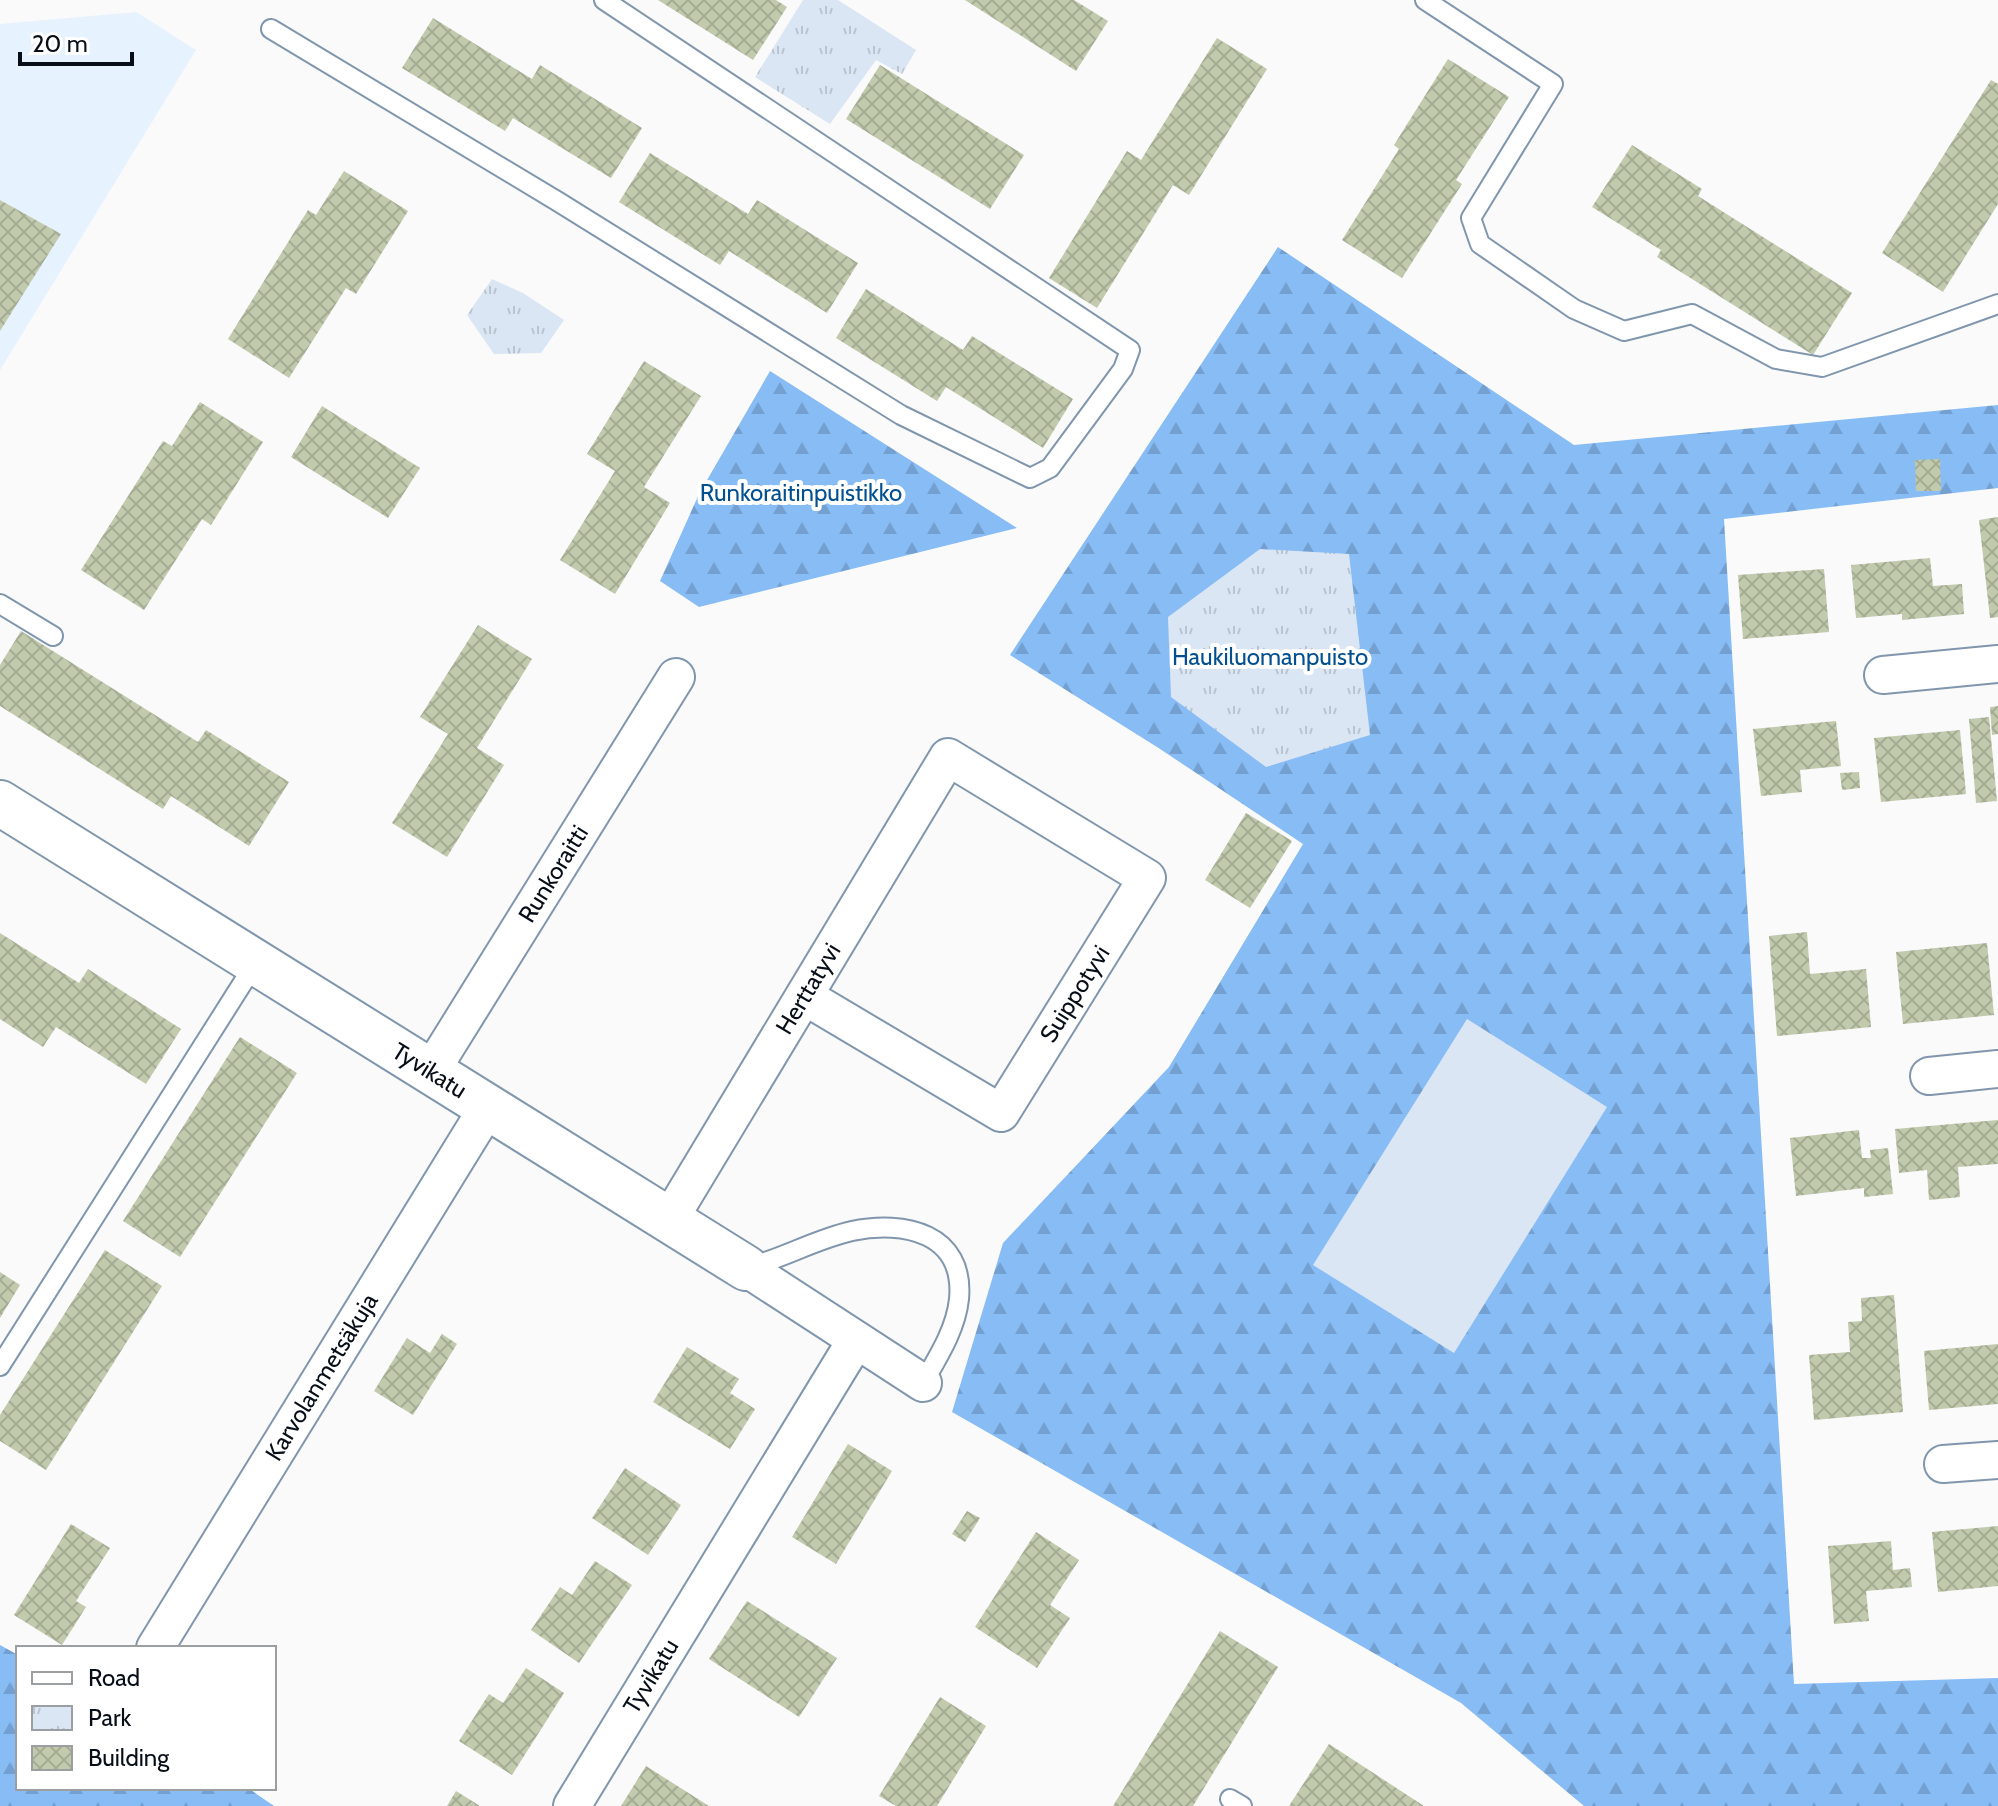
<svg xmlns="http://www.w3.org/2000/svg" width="1998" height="1806" viewBox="0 0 1998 1806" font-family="Cabin,sans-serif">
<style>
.built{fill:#e7f2ff}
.forest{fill:url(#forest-firs)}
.park{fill:url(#park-tufts)}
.garden{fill:#dae6f3}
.building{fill:url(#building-cross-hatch)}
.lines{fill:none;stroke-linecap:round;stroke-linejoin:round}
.service-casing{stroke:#8096ad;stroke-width:22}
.minor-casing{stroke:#8096ad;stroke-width:40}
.tertiary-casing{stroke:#8096ad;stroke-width:48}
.service{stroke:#fff;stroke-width:18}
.minor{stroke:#fff;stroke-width:36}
.tertiary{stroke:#fff;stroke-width:44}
.labels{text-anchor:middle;stroke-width:8;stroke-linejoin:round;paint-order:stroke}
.park-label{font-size:24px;fill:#025090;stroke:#fff}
.street-label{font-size:24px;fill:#070e17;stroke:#fff}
</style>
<defs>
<pattern id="forest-firs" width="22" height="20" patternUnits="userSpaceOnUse" patternTransform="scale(2)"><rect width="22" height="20" fill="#87bcf5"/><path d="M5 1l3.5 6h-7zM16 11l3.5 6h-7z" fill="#73a0d1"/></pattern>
<pattern id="park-tufts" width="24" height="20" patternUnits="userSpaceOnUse" patternTransform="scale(2)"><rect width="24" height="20" fill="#dae6f3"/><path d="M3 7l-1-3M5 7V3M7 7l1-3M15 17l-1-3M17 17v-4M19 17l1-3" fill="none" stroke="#bac4d0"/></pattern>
<pattern id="building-cross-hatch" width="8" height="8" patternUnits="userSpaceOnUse" patternTransform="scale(2)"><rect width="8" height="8" fill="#c1caac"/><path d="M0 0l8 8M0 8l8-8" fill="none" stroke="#a4ac93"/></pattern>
</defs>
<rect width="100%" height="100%" fill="#fafafa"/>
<path class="built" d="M136,12l60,38 -196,320v-346z"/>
<path class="forest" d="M1278,247l296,198 424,-40v83l-274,31 70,1165 204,-6v128h-414l-123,-103 -509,-291 51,-169 166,-176 134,-223 -146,-97 -147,-92z
M770,371l247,157 -318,79 -39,-26 39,-87z
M0,1645l18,10v133h230l26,18h-274z"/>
<path class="park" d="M803,0h35l78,50 -14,24 -26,-14 -46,64 -75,-47z
M492,279l31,14 41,27 -23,33 -47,1 -27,-39z
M1260,549l89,5 21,181 -104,32 -95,-70 -3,-80z"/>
<path class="garden" d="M1467,1019l140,88 -153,246 -141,-88z"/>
<path class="building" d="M658,0h118l11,7 -34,53z
M965,0h109l34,21 -32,50z
M433,18l99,61 8,-14 102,63 -31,50 -98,-60 -8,13 -103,-63z
M1217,38l50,31 -78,126 -16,-10 -76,123 -48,-30 78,-127 14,9z
M1448,59l61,38 -53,83 6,4 -60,94 -60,-38 57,-91 -5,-4z
M880,65l144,90 -34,54 -144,-90z
M1991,80l7,4v120l-55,88 -61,-39z
M1632,145l70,44 -4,7 154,97 -39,62 -156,-98 4,-7 -69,-43z
M650,153l98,61 9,-14 101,63 -31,50 -98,-62 -9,14 -101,-63z
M344,171l64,40 -52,83 -10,-6 -57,90 -61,-39 80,-129 8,5z
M0,200l61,34 -61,97z
M866,289l97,61 9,-14 101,63 -30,49 -97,-61 -9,14 -101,-63z
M644,361l57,35 -57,91 26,16 -55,91 -55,-34 55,-89 -28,-17z
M200,402l63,40 -52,83 -9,-6 -58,91 -63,-40 82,-129 9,5z
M322,406l98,62 -32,50 -97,-61z
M1940,459l1,32h-25l-1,-31z
M1998,517v100l-8,1 -11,-98z
M1930,558l3,28 29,-2 2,30 -62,6v-6l-46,4 -5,-53z
M1824,569l5,63 -86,7 -5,-64z
M478,625l54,34 -55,89 27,17 -57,92 -55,-34 56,-89 -28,-17z
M21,631l177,111 8,-12 83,52 -40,64 -78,-50 -8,13 -163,-103v-41z
M1998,706v28l-6,1 -2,-28z
M1989,717l8,84 -21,2 -7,-84z
M1836,721l5,45 -41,4 2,22 -41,4 -8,-67z
M1960,730l6,64 -85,8 -7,-64z
M1859,772l1,16 -18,2 -2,-17z
M1246,813l46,28 -42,67 -45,-28z
M1807,932l3,42 56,-5 5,58 -94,9 -8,-100z
M0,933l79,50 9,-14 93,60 -35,55 -90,-57 -13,20 -43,-28z
M1987,943l7,72 -91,9 -7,-72z
M240,1037l57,36 -117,184 -57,-36z
M1998,1120v44l-40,3 2,30 -31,3 -2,-30 -28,3 -4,-44z
M1859,1130l3,28h9l-1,-8 18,-2 5,46 -29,3v-9l-68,8 -6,-58z
M105,1250l57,36 -116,184 -46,-29v-26z
M0,1272l20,13 -20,33z
M1894,1295l9,117 -89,8 -5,-65 41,-3 -2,-30 14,-1 -1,-23z
M442,1334l15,10 -44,71 -39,-24 33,-53 23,15z
M1998,1344v60l-69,6 -5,-59z
M687,1347l52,32 -9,14 25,16 -25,40 -77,-47z
M848,1444l44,27 -56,93 -44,-27z
M625,1468l56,37 -33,50 -56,-37z
M967,1511l13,7 -15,24 -13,-8z
M71,1524l39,24 -34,53 10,6 -24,38 -48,-30z
M1998,1526v60l-60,6 -6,-60z
M1036,1532l43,28 -29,45 20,13 -33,50 -62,-41z
M1891,1541l2,29 17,-2 2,19 -46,4 3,30 -35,3 -6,-78z
M595,1561l37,24 -53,78 -48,-33 29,-43 12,8z
M747,1601l90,57 -38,59 -90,-58z
M1220,1631l58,36 -85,139h-80z
M526,1668l38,25 -52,82 -53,-34 30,-47 14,9z
M940,1697l46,29 -49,80h-41l-17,-10z
M1329,1744l95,62h-135z
M646,1766l63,40h-88z
M456,1791l24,15h-33z"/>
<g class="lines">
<g class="service-casing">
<path id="service" d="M1425,0l128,84 -82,134 9,26 94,65 50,22 68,-17 84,45 46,8 176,-63
M271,29l286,172 344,214 129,63 20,-10 73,-99 7,-19 -526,-350
M0,604l53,32
M749,1267c35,-9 67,-28 103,-36 52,-11 113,2 107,68 -3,30 -21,58 -36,84
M0,1366l256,-404
M1230,1799l12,7"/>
</g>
<g class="minor-casing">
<g id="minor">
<path d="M1883,675l115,-11"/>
<path id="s1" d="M431,1071l245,-394"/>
<path d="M1929,1076l69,-7"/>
<path id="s2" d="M669,1220l279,-463 199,121 -146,235 -197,-117"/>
<path d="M746,1268l177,115"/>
<path d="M1943,1464l55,-4"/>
<path id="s3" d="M155,1648l333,-541"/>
<path id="s4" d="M572,1806l284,-466"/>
</g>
</g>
<g class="tertiary-casing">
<g id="tertiary">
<path id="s5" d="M0,803l746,465"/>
</g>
</g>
<use href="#service" class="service"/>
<use href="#minor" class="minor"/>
<use href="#tertiary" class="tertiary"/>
</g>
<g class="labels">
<g class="park-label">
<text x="801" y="501">Runkoraitinpuistikko</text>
<text x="1270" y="665">Haukiluomanpuisto</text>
</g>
<g class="street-label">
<text dy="8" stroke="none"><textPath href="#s1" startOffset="232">Runkoraitti</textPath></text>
<text dy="8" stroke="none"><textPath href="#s2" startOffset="270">Herttatyvi</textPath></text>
<text transform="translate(1075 994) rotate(-58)" y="8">Suippotyvi</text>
<text dy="8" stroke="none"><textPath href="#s5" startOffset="506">Tyvikatu</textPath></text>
<text dy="8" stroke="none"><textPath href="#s3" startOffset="318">Karvolanmetsäkuja</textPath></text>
<text dy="8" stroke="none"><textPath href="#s4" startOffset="152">Tyvikatu</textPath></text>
</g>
</g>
<rect x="16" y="1646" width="260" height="144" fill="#ffffff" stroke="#9c9fa2" stroke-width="2"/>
<rect x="32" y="1672" width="40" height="12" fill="#ffffff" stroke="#9c9fa2" stroke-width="2"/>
<text x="88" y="1686" font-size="24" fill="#070e17">Road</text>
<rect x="32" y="1706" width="40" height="24" fill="url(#park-tufts)" stroke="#9c9fa2" stroke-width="2"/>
<text x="88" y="1726" font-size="24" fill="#070e17">Park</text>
<rect x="32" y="1746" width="40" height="24" fill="url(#building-cross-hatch)" stroke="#9c9fa2" stroke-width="2"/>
<text x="88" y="1766" font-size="24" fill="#070e17">Building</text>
<path d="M20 52v12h112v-12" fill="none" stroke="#070e17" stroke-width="4"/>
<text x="32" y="52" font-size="24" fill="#070e17" stroke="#ffffff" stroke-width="6" paint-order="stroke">20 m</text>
</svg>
